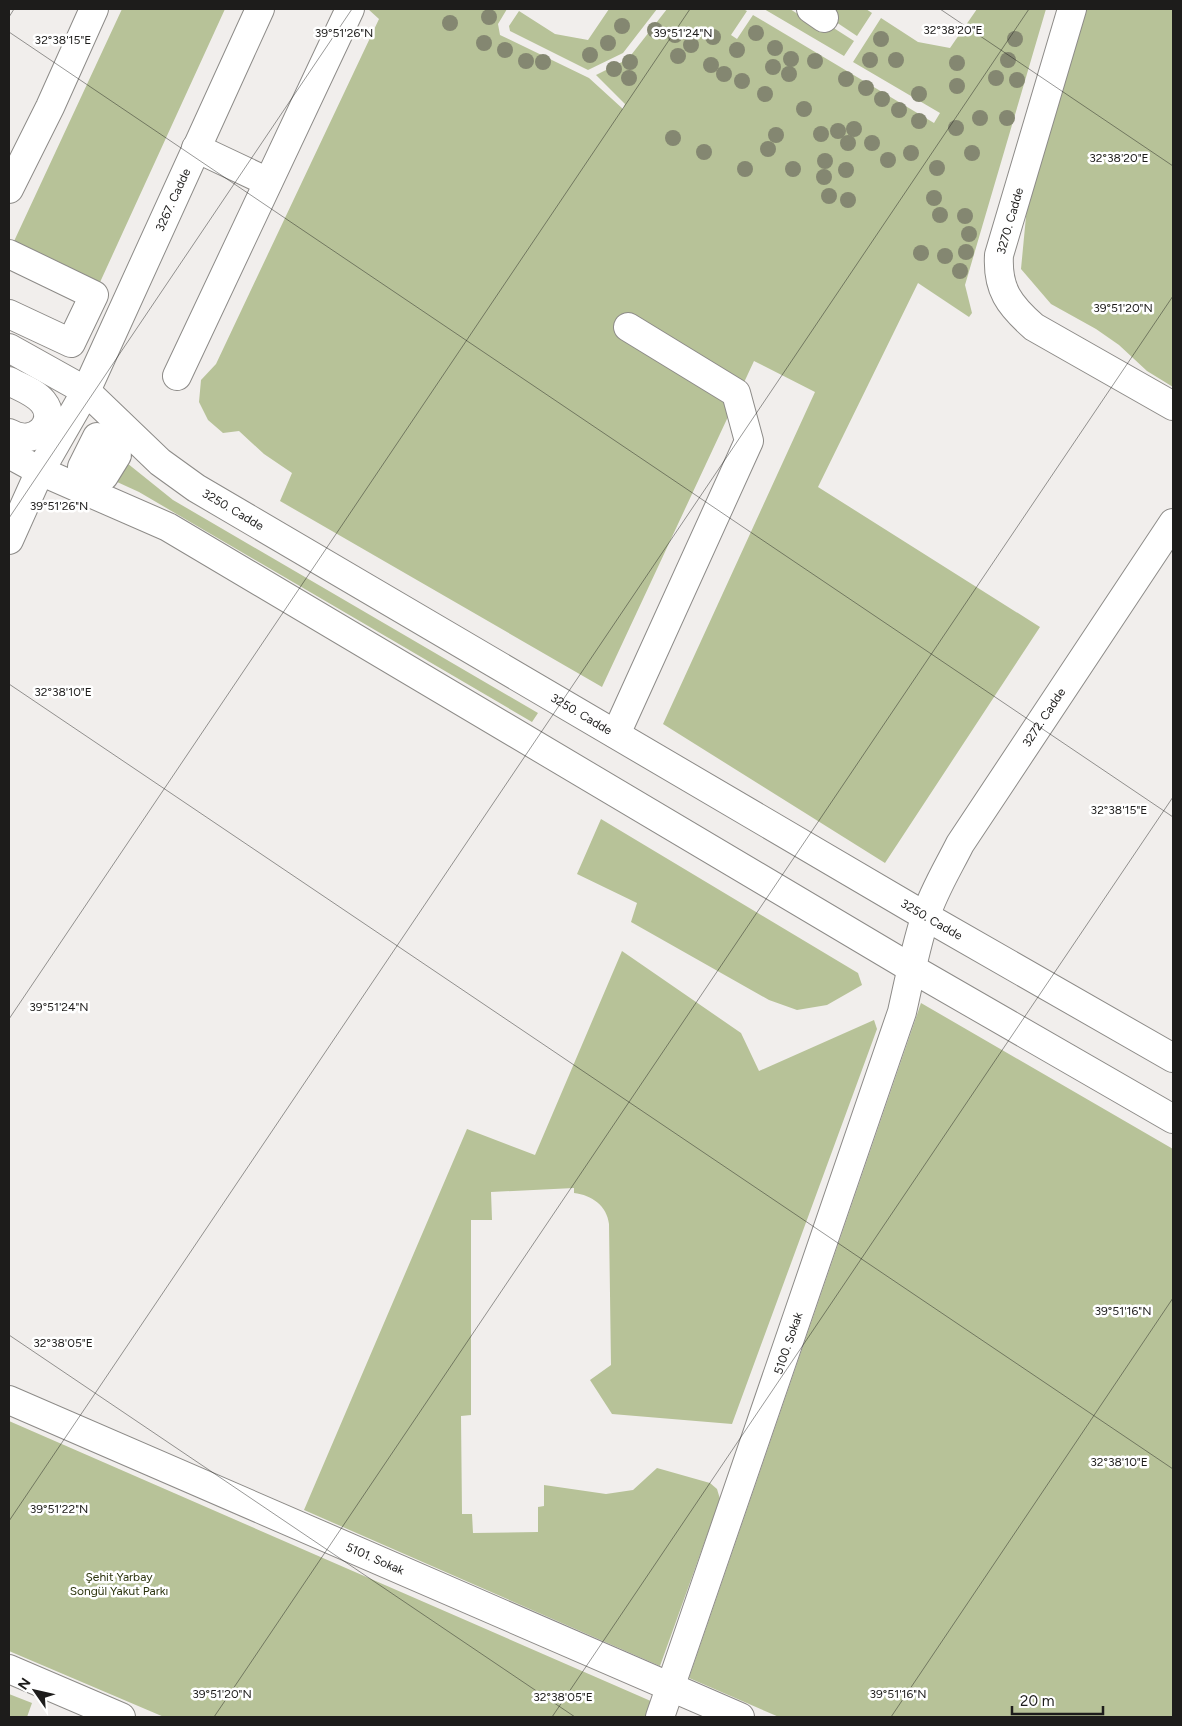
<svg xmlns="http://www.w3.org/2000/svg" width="1182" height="1726" viewBox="0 0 1182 1726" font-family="Figtree,sans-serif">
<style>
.green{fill:#b7c298}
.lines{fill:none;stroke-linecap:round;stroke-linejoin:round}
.minor-casing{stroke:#8d8b88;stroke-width:30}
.minor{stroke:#fff;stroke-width:28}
.tree{fill:#848771}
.ticks{fill:none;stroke:#1d1c1b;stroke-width:1;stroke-opacity:0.45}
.labels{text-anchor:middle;stroke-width:5;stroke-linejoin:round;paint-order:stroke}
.street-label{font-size:12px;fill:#1d1c1b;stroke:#fff}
.park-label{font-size:12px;fill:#2b330c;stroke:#fff}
.ticks-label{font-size:12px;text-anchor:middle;fill:#1d1c1b;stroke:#fff;stroke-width:5;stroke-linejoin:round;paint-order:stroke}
</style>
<rect width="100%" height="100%" fill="#f1eeec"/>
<path class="green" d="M122,9h103l-129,282 -87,-39z
M368,9h139l-9,15 2,11 89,43 34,31 2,-5 -29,-29 32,-16 39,-50h76l4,2 -16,24 6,4 16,-24 181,108 6,-10 -87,-51 28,-44 37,24 32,6 27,-39h69l-81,276 7,28 -3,4 -51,-34 -100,204 222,140 -155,236 -222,-139 152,-332 -61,-31 -152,326 -322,-186 12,-28 -28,-19 -25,-23 -16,2 -15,-13 -9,-18 2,-22 15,-16 163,-345z
M609,9h48l-34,44 -35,17 -78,-39 -1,-5 10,-15 36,23 33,6z
M764,9h26l28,18 11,-2 25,16 -10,15z
M831,9h35l6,4 -15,23 -24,-16z
M1086,9h87v378l-26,-16 -28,-26 -23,-16 -45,-25 -30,-35 6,-63z
M117,455l56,45 365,213 -6,9 -393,-230 -35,-16z
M601,819l257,154 4,12 -35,20 -30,5 -28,-10 -138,-78 6,-19 -60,-29z
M622,951l119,82 18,38 115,-51 3,9 -145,395 -120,-10 -22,-34 21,-15 -2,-141c-2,-18 -17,-29 -35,-31v-5l-83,4 1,28h-21v195l-10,1 1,98h10l1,19 65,-1v-25l6,-1v-21l62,9 27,-4 24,-22 53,15 7,6 3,10 -60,167 -356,-156 163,-381 68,26z
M921,1003l252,146v568h-394l-90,-39z
M9,1421l644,281 -5,15h-484l-155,-66z
M9,1694l23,9 -5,14h-18z"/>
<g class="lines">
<g class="minor-casing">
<g id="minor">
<path d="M811,9l13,9"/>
<path d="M1072,9l-73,246c-2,34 10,50 35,72l139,79"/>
<path d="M196,148l72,34"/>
<path d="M9,189l41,-82 44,-98"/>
<path d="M9,254l85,41 -23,48 -62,-29"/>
<path id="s1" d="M9,348l77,43 74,71 36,26 729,428 248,142"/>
<path d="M177,376l173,-367"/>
<path d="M9,381c11,6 26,11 34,21 16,20 -8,46 -34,31"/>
<path d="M97,437l20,18 -13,21 -22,-9z"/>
<path d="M9,454l31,17 128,56 743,441 262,151"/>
<path id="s2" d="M9,540l31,-69 46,-80 174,-382"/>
<path d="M616,734l133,-293 -13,-48 -108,-66"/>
<path id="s3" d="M9,1400l731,317"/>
<path d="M9,1669l112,48"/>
<path id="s4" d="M660,1717l242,-705c7,-31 13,-63 23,-94 8,-26 23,-50 35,-74l213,-321"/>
</g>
</g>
<use href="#minor" class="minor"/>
</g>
<g class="tree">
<circle cx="489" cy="17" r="8"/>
<circle cx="450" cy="23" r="8"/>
<circle cx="622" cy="26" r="8"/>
<circle cx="655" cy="30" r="8"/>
<circle cx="756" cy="33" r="8"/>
<circle cx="675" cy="35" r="8"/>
<circle cx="713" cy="37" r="8"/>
<circle cx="881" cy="39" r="8"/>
<circle cx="1015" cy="39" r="8"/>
<circle cx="484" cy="43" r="8"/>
<circle cx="608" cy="43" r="8"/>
<circle cx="691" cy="45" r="8"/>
<circle cx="775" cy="48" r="8"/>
<circle cx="505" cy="50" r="8"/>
<circle cx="737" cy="50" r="8"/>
<circle cx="590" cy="55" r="8"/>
<circle cx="678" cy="56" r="8"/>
<circle cx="791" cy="59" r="8"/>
<circle cx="870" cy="60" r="8"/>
<circle cx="896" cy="60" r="8"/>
<circle cx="1008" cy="60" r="8"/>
<circle cx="526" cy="61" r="8"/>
<circle cx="815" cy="61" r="8"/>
<circle cx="543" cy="62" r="8"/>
<circle cx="630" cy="62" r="8"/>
<circle cx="957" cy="63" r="8"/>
<circle cx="711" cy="65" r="8"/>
<circle cx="773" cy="67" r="8"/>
<circle cx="614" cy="69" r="8"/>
<circle cx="724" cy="74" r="8"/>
<circle cx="789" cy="74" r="8"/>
<circle cx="629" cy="78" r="8"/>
<circle cx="996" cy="78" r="8"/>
<circle cx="846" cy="79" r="8"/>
<circle cx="1017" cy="80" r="8"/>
<circle cx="742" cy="81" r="8"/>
<circle cx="957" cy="86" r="8"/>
<circle cx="866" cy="88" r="8"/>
<circle cx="765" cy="94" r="8"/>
<circle cx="919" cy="94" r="8"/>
<circle cx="882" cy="99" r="8"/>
<circle cx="804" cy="109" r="8"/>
<circle cx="899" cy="110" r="8"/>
<circle cx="980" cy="118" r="8"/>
<circle cx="1007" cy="118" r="8"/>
<circle cx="919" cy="121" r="8"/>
<circle cx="956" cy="128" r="8"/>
<circle cx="854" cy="129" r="8"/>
<circle cx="838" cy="131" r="8"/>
<circle cx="821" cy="134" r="8"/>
<circle cx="776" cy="135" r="8"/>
<circle cx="673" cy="138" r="8"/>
<circle cx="848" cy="143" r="8"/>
<circle cx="872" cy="143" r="8"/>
<circle cx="768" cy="149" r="8"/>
<circle cx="704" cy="152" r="8"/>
<circle cx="911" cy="153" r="8"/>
<circle cx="972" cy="153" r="8"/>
<circle cx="888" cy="160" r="8"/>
<circle cx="825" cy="161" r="8"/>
<circle cx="937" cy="168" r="8"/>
<circle cx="745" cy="169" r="8"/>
<circle cx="793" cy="169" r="8"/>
<circle cx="846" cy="170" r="8"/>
<circle cx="824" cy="177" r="8"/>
<circle cx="829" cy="196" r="8"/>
<circle cx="934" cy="198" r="8"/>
<circle cx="848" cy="200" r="8"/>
<circle cx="940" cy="215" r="8"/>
<circle cx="965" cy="216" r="8"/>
<circle cx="969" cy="234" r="8"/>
<circle cx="966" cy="252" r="8"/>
<circle cx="921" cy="253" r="8"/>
<circle cx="945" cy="256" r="8"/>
<circle cx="960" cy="271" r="8"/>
</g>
<path class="ticks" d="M940,9l233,157M9,17l5,-8M9,32l1164,785M9,518l343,-509M9,684l1164,785M9,1019l681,-1010M9,1335l566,382M9,1521l1020,-1512M214,1717l959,-1421M552,1717l621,-920M891,1717l282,-419"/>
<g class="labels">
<g class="street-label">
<text dy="4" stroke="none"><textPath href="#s2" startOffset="378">3267. Cadde</textPath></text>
<text transform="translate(1010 221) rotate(-74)" y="4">3270. Cadde</text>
<text dy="4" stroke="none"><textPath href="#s1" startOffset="278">3250. Cadde</textPath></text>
<text dy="4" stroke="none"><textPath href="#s1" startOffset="682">3250. Cadde</textPath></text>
<text dy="4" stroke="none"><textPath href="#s4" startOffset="1076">3272. Cadde</textPath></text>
<text dy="4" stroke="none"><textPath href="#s1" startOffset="1088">3250. Cadde</textPath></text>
<text dy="4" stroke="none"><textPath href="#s4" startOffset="395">5100. Sokak</textPath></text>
<text dy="4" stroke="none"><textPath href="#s3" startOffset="399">5101. Sokak</textPath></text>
</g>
<g class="park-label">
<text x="119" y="1581">Şehit Yarbay<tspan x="119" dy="14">Songül Yakut Parkı</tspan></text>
</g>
</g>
<g class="ticks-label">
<text x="953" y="34">32°38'20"E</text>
<text x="344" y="37">39°51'26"N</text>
<text x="683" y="37">39°51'24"N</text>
<text x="63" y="44">32°38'15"E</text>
<text x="1119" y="162">32°38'20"E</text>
<text x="1123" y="312">39°51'20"N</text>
<text x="59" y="510">39°51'26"N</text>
<text x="63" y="696">32°38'10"E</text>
<text x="1119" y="814">32°38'15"E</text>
<text x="59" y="1011">39°51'24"N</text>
<text x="1123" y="1315">39°51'16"N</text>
<text x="63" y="1347">32°38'05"E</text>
<text x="1119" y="1466">32°38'10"E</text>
<text x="59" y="1513">39°51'22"N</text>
<text x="222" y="1698">39°51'20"N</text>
<text x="898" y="1698">39°51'16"N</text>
<text x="563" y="1701">32°38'05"E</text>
</g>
<rect width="1182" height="1726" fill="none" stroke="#1d1c1b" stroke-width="20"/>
<g transform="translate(35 1691) rotate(304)" stroke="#ffffff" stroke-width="4" paint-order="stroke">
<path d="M0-4L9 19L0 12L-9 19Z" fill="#1d1c1b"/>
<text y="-8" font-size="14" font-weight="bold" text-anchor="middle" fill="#1d1c1b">N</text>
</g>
<path d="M1012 1706v8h91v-8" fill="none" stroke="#1d1c1b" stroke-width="2.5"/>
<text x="1020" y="1706" font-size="15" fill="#1d1c1b" stroke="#ffffff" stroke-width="4" paint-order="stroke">20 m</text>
</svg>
